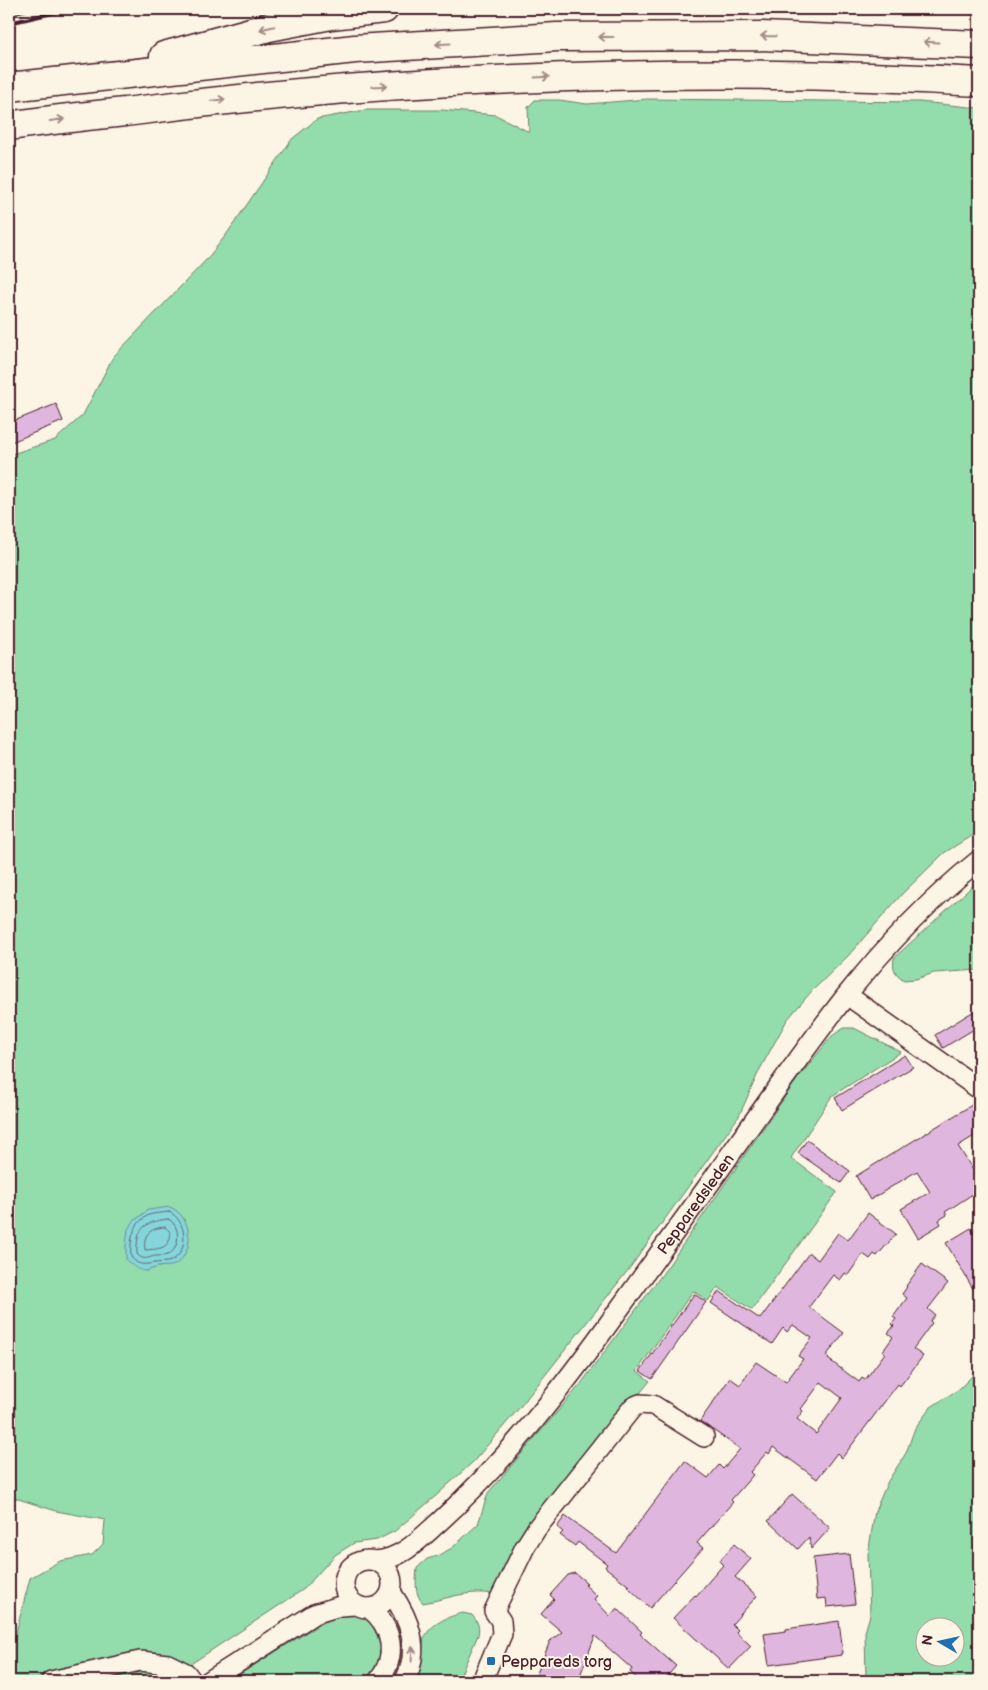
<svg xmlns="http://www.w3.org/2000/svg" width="988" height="1690" font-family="'Balsamiq Sans',sans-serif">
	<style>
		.green { fill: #93dcab; stroke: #6e7e6b; fill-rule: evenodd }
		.water { fill: #85d6db; stroke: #6d8d95 }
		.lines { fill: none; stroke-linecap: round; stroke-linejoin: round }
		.shore { stroke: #626871; stroke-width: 1 }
		.building { fill: #dfb7de; stroke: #4a1f2b; fill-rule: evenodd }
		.minor-casing { stroke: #4a1f2b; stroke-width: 22 }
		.highway-casing { stroke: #4a1f2b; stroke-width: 31 }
		.minor { stroke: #fcf5e5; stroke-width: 19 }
		.highway { stroke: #fcf5e5; stroke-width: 28 }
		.rail { stroke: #4a1f2b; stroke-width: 4 }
		.oneway { stroke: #a38a88 }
		.poi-dot { fill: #1f6fb2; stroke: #fcf5e5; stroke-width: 2 }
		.labels { text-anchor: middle; stroke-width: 4; stroke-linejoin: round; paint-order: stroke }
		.street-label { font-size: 16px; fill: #4a1f2b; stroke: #fcf5e5 }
		.poi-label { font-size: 16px; fill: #4a1f2b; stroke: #fcf5e5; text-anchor: start }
	</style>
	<rect width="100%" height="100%" fill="#fcf5e5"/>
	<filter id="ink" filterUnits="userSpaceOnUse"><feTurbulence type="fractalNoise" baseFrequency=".02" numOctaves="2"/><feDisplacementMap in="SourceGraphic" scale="10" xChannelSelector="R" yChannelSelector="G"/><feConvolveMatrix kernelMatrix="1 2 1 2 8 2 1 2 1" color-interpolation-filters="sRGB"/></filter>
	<g filter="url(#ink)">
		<path class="green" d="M648 99 920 102 979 108V831L944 853 902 894 848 956 811 992 787 1020 759 1071 739 1116 629 1269 520 1407 474 1461 438 1494 395 1531 377 1540 354 1543 335 1555 304 1589 165 1681H9V1646L14 1640 30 1578 60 1561 92 1555 103 1544 105 1520 56 1511 9 1496V455L55 440 83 415 113 357 207 259 226 235 292 139 317 119 365 110H442L496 115 529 132 528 107 535 100H559L587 104ZM148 1210 173 1265 156 1267 146 1271 134 1221Z
			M979 880V970L934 973 916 979 904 980C895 974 892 969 894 958Z
			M844 1028H854L901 1052 832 1096 791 1158 837 1192 752 1310 718 1287 708 1301 693 1291 637 1371 650 1381 640 1393 629 1397 541 1508 495 1594C465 1590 451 1598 423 1603 414 1594 416 1581 417 1568L427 1559 437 1556 452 1548 478 1524 488 1493 580 1385 666 1269 798 1078 832 1036Z
			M979 1369V1681H866L865 1632 870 1615 868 1554 875 1511 888 1481 906 1453 915 1428 931 1407 959 1389ZM926 1628H956V1658H926Z
			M345 1612C351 1613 356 1613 361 1614 385 1621 388 1653 375 1671 373 1675 367 1678 364 1681H229L334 1615Z
			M463 1613 472 1615C478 1622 480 1626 478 1635L458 1681H412C415 1675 418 1669 420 1663 422 1655 422 1647 424 1639 429 1624 449 1616 463 1613Z"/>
		<path class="water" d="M170 1207C193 1217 196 1253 174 1265 169 1267 163 1266 158 1267 154 1268 150 1270 146 1271 138 1271 132 1265 126 1260V1246L128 1229 134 1221 148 1210Z"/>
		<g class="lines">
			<path class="shore" d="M169 1212C187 1219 190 1252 171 1261 166 1263 160 1262 155 1263 144 1265 138 1266 131 1257 130 1241 132 1223 149 1215 154 1213 163 1213 169 1212Z
				M168 1219C181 1224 181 1250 167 1255 164 1256 159 1256 155 1256 147 1258 143 1261 137 1254 136 1229 143 1222 168 1219Z
				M165 1227C169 1230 171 1232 170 1238 167 1250 155 1249 145 1250 143 1234 150 1228 165 1227Z"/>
		</g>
		<path class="building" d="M56 404 63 421 9 443V423Z
			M979 1008V1026L943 1048 935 1035Z
			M905 1055 913 1067 842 1110 835 1098Z
			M975 1103 979 1111V1133L958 1146 973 1170 979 1167V1190L945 1212 947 1215 939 1220 941 1224 918 1238 901 1209 930 1192 917 1171 870 1200 856 1176Z
			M807 1140 850 1171 841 1183 798 1153Z
			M868 1213 896 1234 877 1256 874 1254 870 1259 863 1254 848 1275 845 1273 840 1280 833 1275 809 1307 844 1333 826 1356 829 1358 828 1359 859 1382 862 1378 865 1380 885 1353 883 1351 893 1337 888 1333 894 1326 892 1324 896 1319 893 1317 907 1298 902 1294 907 1287 906 1286 922 1264 948 1283 928 1309 935 1315 930 1321 932 1323 913 1349 923 1356 900 1386 898 1384 842 1458 837 1453 817 1479 773 1447 769 1454 767 1452 750 1472 753 1475 731 1500 733 1502 697 1543 703 1548 650 1608 628 1587 629 1586 605 1567 607 1564 578 1542 575 1546 560 1535 563 1532 557 1527 565 1516 616 1553 685 1461 708 1478 719 1465 723 1469 740 1449 700 1421 730 1378 740 1385 756 1362 786 1382 803 1359 798 1356 812 1338 793 1325 787 1332 783 1328 772 1344 711 1303 719 1291 760 1319 809 1253 818 1260 838 1233 848 1240ZM821 1382 842 1398 816 1434 797 1419 803 1411 801 1409Z
			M971 1228 979 1242V1299L946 1243Z
			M694 1294 706 1302 652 1379 640 1371Z
			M792 1494 830 1528 811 1549 809 1537 798 1549 768 1521Z
			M734 1544 751 1559 735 1577 757 1596 732 1624 738 1630 736 1632 751 1646 729 1669 673 1618 695 1595 696 1596 723 1565 719 1561Z
			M849 1554 855 1604 827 1607 826 1598 817 1599 813 1558Z
			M575 1573 587 1583 585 1585 597 1596 594 1599 610 1616 617 1608 642 1632 640 1634 676 1666 663 1681H640L630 1672 632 1669 595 1636 578 1681H534L550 1641 562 1632 541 1614 554 1599 550 1595 568 1575Z
			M839 1621 843 1653H842V1655L769 1665 764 1634 786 1631V1629Z"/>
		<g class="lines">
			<defs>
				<g id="minor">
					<path d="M847 995 979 1089"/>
					<circle cx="368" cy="1584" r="24"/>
					<path id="s1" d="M376 1561C402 1559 421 1538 439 1522 507 1460 563 1387 617 1312 649 1268 681 1223 713 1179 756 1118 799 1056 845 997 885 947 929 900 979 860"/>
					<path d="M391 1592C410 1620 421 1648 405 1681"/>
					<path d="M369 1608C393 1627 398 1657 378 1681"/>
					<path d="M51 1681 140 1661 168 1664 186 1673 192 1681"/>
					<path d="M209 1681 314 1614 340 1606 355 1605"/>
					<path d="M482 1681 502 1634 501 1621 494 1611 525 1547 537 1528 633 1407 640 1404 653 1405 704 1437"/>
				</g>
				<path id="highway" d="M164 56 269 27 331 15 384 9
					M9 87 355 49 557 37 762 36 979 45
					M9 126C47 120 86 116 125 112 234 98 342 88 451 82 627 73 804 71 979 82"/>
			</defs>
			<use href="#minor" class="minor-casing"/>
			<use href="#highway" class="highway-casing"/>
			<use href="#minor" class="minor"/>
			<use href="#highway" class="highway"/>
			<path class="rail" d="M9 13 28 9
				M9 23 70 9"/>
		</g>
		<defs><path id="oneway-shaft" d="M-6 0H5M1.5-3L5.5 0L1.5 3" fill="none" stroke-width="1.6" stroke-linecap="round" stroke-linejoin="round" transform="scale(1.25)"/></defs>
		<g class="oneway">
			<use href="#oneway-shaft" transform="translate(267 28) rotate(167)"/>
			<use href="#oneway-shaft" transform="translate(768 36) rotate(-179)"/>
			<use href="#oneway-shaft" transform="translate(606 37) rotate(180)"/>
			<use href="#oneway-shaft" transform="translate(931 42) rotate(-177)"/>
			<use href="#oneway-shaft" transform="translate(443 44) rotate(177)"/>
			<use href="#oneway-shaft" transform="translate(542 77) rotate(-3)"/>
			<use href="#oneway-shaft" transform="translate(380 86) rotate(-3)"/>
			<use href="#oneway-shaft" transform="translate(218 100) rotate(-5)"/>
			<use href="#oneway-shaft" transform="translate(57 120) rotate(-7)"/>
			<use href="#oneway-shaft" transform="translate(412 1654) rotate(-87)"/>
		</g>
	</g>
	<rect class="poi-dot" x="486" y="1656" width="10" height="10" rx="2.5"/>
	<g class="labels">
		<g class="street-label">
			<text dy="6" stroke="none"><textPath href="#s1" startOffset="485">Pepparedsleden</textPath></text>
		</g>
		<g class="poi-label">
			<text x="501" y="1667">Peppareds torg</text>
		</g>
	</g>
	<rect width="988" height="1690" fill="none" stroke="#fcf5e5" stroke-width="30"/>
	<rect x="15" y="15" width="958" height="1660" fill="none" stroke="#4a1f2b" stroke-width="2" filter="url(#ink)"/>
	<g transform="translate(940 1642) rotate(279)"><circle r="24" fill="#fcf5e5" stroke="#b59f9b"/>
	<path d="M0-4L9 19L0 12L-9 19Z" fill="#1f6fb2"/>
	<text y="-8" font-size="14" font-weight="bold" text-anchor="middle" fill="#4a1f2b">N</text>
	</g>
</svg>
